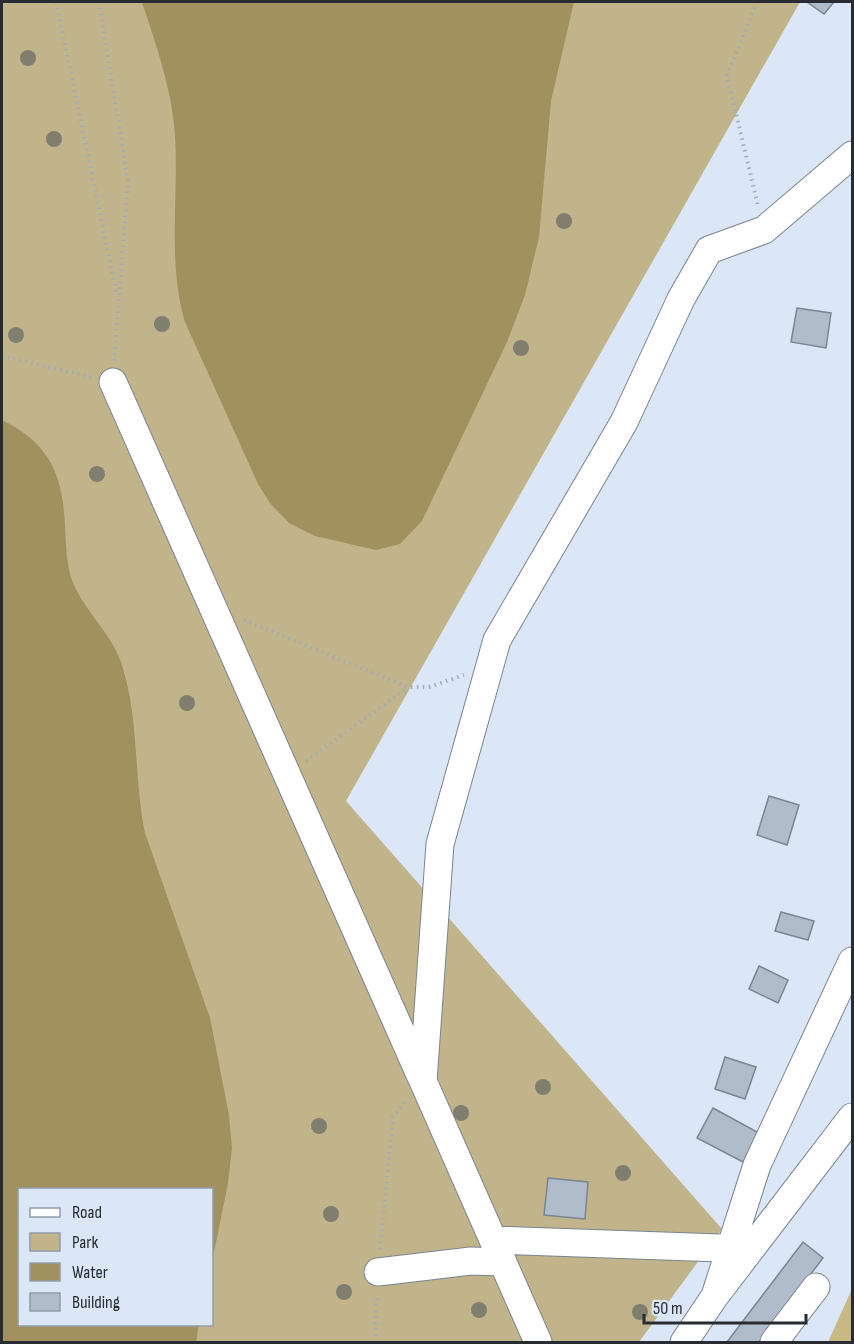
<svg xmlns="http://www.w3.org/2000/svg" width="854" height="1344" font-family="'Sofia Sans Condensed',sans-serif">
	<style>
		.green { fill: #c1b48a; fill-rule: evenodd }
		.forest { fill: #c8b884 }
		.water { fill: #a0915e }
		.building { fill: #b0bcca; stroke: #7a8592; stroke-width: 1.5 }
		.lines { fill: none; stroke-linecap: round; stroke-linejoin: round }
		.minor-casing { stroke: #798491; stroke-width: 29 }
		.path { stroke: #a2acb8; stroke-width: 4; stroke-dasharray: 1.5 4.5; stroke-linecap: butt }
		.minor { stroke: #fff; stroke-width: 27 }
		.tree { fill: #807f6f }
	</style>
	<rect width="100%" height="100%" fill="#dbe7f6"/>
	<path class="green" d="M2 2H800L346 801 722 1229 639 1342H2ZM20 1190H212V1324H20Z"/>
	<path class="forest" d="M852 1289V1342H828Z"/>
	<path class="water" d="M142 2H574L551 101 539 237 525 295 507 342 422 521 400 544 376 550 315 536 289 523 270 503 258 484 185 322C167 262 179 197 175 135 172 89 156 45 142 2Z
		M2 420C49 443 63 474 65 526 66 544 66 562 72 580 83 610 110 631 121 662 140 720 133 774 145 833L210 1018 229 1115 232 1148 228 1183 212 1262V1190H20V1324L199 1325 196 1342H2Z"/>
	<path class="building" d="M807 2H834L824 14Z
		M797 308 831 313 826 348 791 342Z
		M769 796 799 805 787 845 757 835Z
		M781 912 814 921 808 940 775 931Z
		M759 966 788 980 778 1003 749 989Z
		M725 1057 756 1067 745 1099 715 1089Z
		M713 1108 759 1133 743 1162 697 1138Z
		M548 1178 588 1182 585 1219 544 1215Z
		M803 1242 823 1258 759 1342H727Z"/>
	<g class="lines">
		<defs>
			<path id="minor" d="M113 382 421 1077
				M493 1240 748 1249
				M378 1272 471 1261 503 1262
				M715 1296 757 1165 852 961
				M538 1342 423 1081 440 844 497 640 624 422 681 299 709 250 764 230 852 155
				M684 1342 715 1296 852 1117
				M774 1342 816 1287"/>
		</defs>
		<use href="#minor" class="minor-casing"/>
		<path class="path" d="M56 2 117 295
			M99 2 128 181 114 361
			M757 2 727 76 758 206
			M2 356 91 377
			M244 620 408 687H429L464 675
			M306 761 407 688
			M380 1249 393 1117 407 1100
			M375 1342 377 1295"/>
		<use href="#minor" class="minor"/>
	</g>
	<g class="tree">
		<circle cx="28" cy="58" r="8"/>
		<circle cx="54" cy="139" r="8"/>
		<circle cx="564" cy="221" r="8"/>
		<circle cx="162" cy="324" r="8"/>
		<circle cx="16" cy="335" r="8"/>
		<circle cx="521" cy="348" r="8"/>
		<circle cx="97" cy="474" r="8"/>
		<circle cx="187" cy="703" r="8"/>
		<circle cx="543" cy="1087" r="8"/>
		<circle cx="461" cy="1113" r="8"/>
		<circle cx="319" cy="1126" r="8"/>
		<circle cx="623" cy="1173" r="8"/>
		<circle cx="331" cy="1214" r="8"/>
		<circle cx="344" cy="1292" r="8"/>
		<circle cx="479" cy="1310" r="8"/>
		<circle cx="640" cy="1312" r="8"/>
	</g>
	<rect width="854" height="1344" fill="none" stroke="#282c32" stroke-width="6"/>
	<rect x="18" y="1188" width="195" height="138" fill="#dbe7f6" stroke="#939ca8" stroke-width="1.5"/>
	<rect x="30" y="1208" width="30" height="9" fill="#ffffff" stroke="#939ca8" stroke-width="1.5"/>
	<text x="72" y="1218" font-size="18" fill="#282c32">Road</text>
	<rect x="30" y="1233" width="30" height="18" fill="#c1b48a" stroke="#939ca8" stroke-width="1.5"/>
	<text x="72" y="1248" font-size="18" fill="#282c32">Park</text>
	<rect x="30" y="1263" width="30" height="18" fill="#a0915e" stroke="#939ca8" stroke-width="1.5"/>
	<text x="72" y="1278" font-size="18" fill="#282c32">Water</text>
	<rect x="30" y="1293" width="30" height="18" fill="#b0bcca" stroke="#939ca8" stroke-width="1.5"/>
	<text x="72" y="1308" font-size="18" fill="#282c32">Building</text>
	<path d="M644 1314v9h162v-9" fill="none" stroke="#282c32" stroke-width="3"/>
	<text x="653" y="1314" font-size="18" fill="#282c32" stroke="#dbe7f6" stroke-width="4.5" paint-order="stroke">50 m</text>
</svg>
